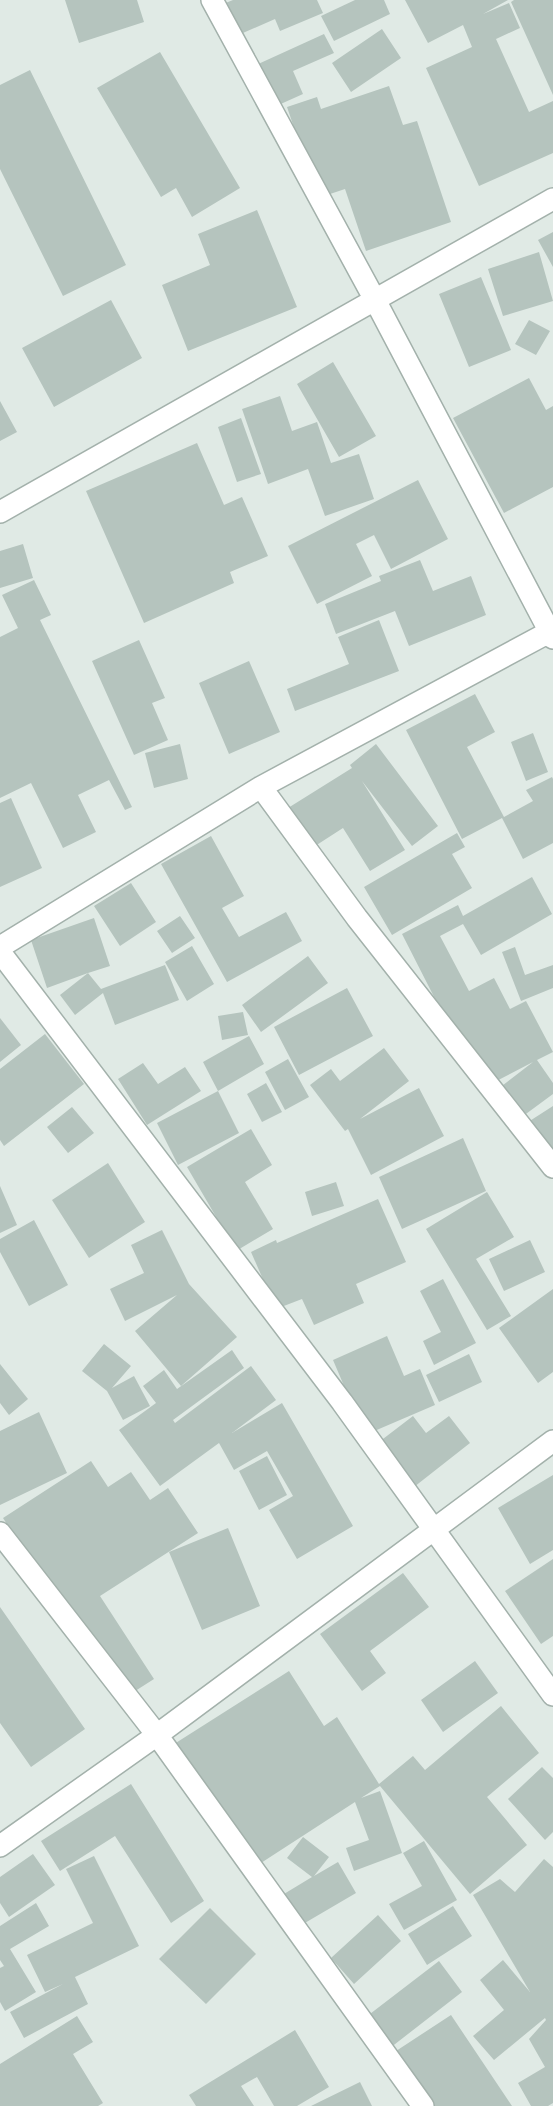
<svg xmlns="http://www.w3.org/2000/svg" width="553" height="2106" font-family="Lato,sans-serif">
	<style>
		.building { fill: #b5c4be }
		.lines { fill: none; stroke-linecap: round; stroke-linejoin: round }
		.minor-casing { stroke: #a3b1ab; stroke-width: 24 }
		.minor { stroke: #fff; stroke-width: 21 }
	</style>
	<rect width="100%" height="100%" fill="#e0eae5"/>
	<path class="building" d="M65 0H137L144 22 79 43Z
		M233 0H317L323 13 280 31 275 19 236 36 223 4Z
		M355 0H384L390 14 334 41 321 16Z
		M405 0H508L483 14 509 3 520 28 496 39 529 112 553 101V153L479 186 426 68 472 47 463 25 428 43Z
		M514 0H553V95L511 2Z
		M382 29 401 58 351 92 332 63Z
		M324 34 334 53 293 71 303 94 274 107 256 65Z
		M160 52 240 188 192 217 176 188 161 197 97 88Z
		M30 70 126 265 63 296 0 169V85Z
		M389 86 403 125 417 121 451 222 366 251 345 189 318 198 287 107 317 97 321 109Z
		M257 210 297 307 188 351 162 285 210 265 198 234Z
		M553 232V267L538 240Z
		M539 252 553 301 503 316 488 269Z
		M481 277 511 350 469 367 439 294Z
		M111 300 142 358 54 407 22 348Z
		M529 320 550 331 536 355 515 344Z
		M333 362 376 436 339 457 297 384Z
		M529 378 546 410 553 406V487L504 513 453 418Z
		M280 396 292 431 317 422 331 463 359 454 374 499 325 516 308 469 268 484 242 409Z
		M0 401 17 432 0 441Z
		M241 418 261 474 237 482 218 427Z
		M197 443 224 505 242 497 268 556 230 572 234 583 144 623 86 491Z
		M418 480 448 539 391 569 374 535 356 544 372 576 317 604 288 546Z
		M23 544 33 578 0 588V551Z
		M420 560 433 591 471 576 486 615 409 646 395 611 336 634 325 604 381 581 379 576Z
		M34 580 51 615 40 620 132 807 125 810 109 780 78 795 96 832 63 848 31 783 0 798V637L18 628 2 595Z
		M379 620 399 671 295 711 287 689 349 664 338 637Z
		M139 640 165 698 152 703 168 740 134 755 92 661Z
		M249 661 280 732 229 754 199 683Z
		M475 694 495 732 467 747 504 817 533 801 526 790 552 777 553 779V843L523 859 502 818 462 839 406 730Z
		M533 733 548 772 526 781 511 742Z
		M180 744 188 779 154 788 145 753Z
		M376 744 438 826 412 846 362 781 405 850 370 871 343 828 312 848 288 808 352 768 350 765Z
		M11 798 42 868 0 887V803Z
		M457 833 465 847 452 854 472 888 392 935 364 887Z
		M211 836 244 896 222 908 239 937 286 912 302 941 227 982 161 864Z
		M532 877 552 914 481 955 463 924 440 936 469 991 494 978 510 1009 526 1001 553 1052 537 1060 553 1083V1094L515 1122 494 1092 533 1062 481 1089 402 934 458 905 463 916Z
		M131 883 156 922 120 946 94 906Z
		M180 916 195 938 172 953 157 931Z
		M94 918 110 966 88 973 101 989 165 965 179 1000 115 1025 103 993 75 1015 60 995 88 973 47 988 31 940Z
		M192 946 214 984 187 1001 165 962Z
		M515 947 525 975 553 965V988L521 1001 502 952Z
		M308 956 328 983 261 1032 242 1005Z
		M347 988 373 1036 299 1075 274 1027Z
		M243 1012 248 1035 222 1040 218 1016Z
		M0 1018 21 1045 0 1062Z
		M45 1034 84 1084 4 1146 0 1140V1069Z
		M249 1036 264 1064 218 1091 203 1062Z
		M384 1048 409 1081 360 1119 419 1088 444 1136 371 1175 348 1129 345 1131 310 1085 331 1069 340 1081Z
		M288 1059 309 1097 285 1110 265 1072Z
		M143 1063 158 1084 185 1067 201 1091 147 1125 118 1079Z
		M266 1083 282 1112 262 1122 247 1094Z
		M218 1091 239 1133 178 1165 157 1123Z
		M553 1106V1157L525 1124Z
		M72 1107 94 1133 68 1153 47 1127Z
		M251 1129 272 1165 245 1182 273 1229 236 1251 187 1167Z
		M463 1138 486 1191 402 1229 379 1177Z
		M108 1163 145 1222 89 1258 52 1200Z
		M336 1182 344 1206 312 1216 305 1192Z
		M0 1186 17 1225 0 1233Z
		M487 1192 514 1237 476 1259 511 1316 487 1330 426 1229Z
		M378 1199 406 1262 356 1284 364 1303 314 1325 302 1299 276 1309 251 1252 276 1240 277 1243Z
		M34 1220 68 1285 29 1306 0 1252V1239Z
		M162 1230 189 1284 237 1337 181 1386 135 1331 177 1295 125 1321 110 1289 144 1273 131 1245Z
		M530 1240 545 1272 504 1291 489 1259Z
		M443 1279 476 1343 434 1365 423 1341 441 1332 420 1291Z
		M553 1289V1372L538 1383 499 1328Z
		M387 1336 404 1376 420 1369 435 1405 365 1435 333 1360Z
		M104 1344 131 1366 112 1388 134 1376 150 1406 123 1420 107 1391 82 1371Z
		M232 1350 244 1368 173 1420 175 1423 251 1366 276 1400 232 1433 282 1403 353 1526 297 1559 269 1510 293 1496 267 1451 234 1470 219 1443 160 1486 119 1430 156 1403 143 1386 164 1370 177 1389Z
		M469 1354 482 1382 439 1402 426 1375Z
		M0 1364 28 1399 9 1415 0 1403Z
		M39 1412 67 1473 0 1505V1431Z
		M413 1416 426 1433 449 1416 470 1443 414 1487 379 1442Z
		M267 1456 287 1495 259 1510 239 1471Z
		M91 1461 108 1487 131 1472 150 1500 168 1488 198 1533 100 1596 154 1679 121 1700 3 1518Z
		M553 1475V1550L530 1564 498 1508Z
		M228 1528 260 1606 202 1630 169 1552Z
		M553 1559V1636L541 1644 505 1591Z
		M403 1573 429 1607 370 1651 386 1673 362 1691 320 1634Z
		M0 1607 85 1729 31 1767 0 1723Z
		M475 1661 498 1693 443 1732 421 1700Z
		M289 1671 324 1726 337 1717 379 1784 413 1756 425 1770 501 1706 539 1753 487 1797 527 1845 470 1894 380 1786 361 1798 380 1791 402 1853 354 1871 346 1848 369 1840 355 1802 250 1870 171 1746Z
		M542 1767 553 1778V1832L545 1840 508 1799Z
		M131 1784 204 1901 171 1923 115 1836 60 1871 41 1841Z
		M303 1837 329 1857 314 1876 338 1862 356 1893 298 1927 279 1897 312 1877 287 1858Z
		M424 1841 457 1900 404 1930 389 1904 422 1886 403 1853Z
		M33 1854 55 1885 9 1917 0 1903V1877Z
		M94 1856 139 1946 75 1977 88 2004 24 2038 10 2012 63 1984 45 1992 27 1955 93 1923 66 1869Z
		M544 1859 553 1867V2103L548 2106H531L518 2083 545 2067 529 2039 546 2020 545 2018 494 2060 473 2036 504 2010 480 1980 503 1960 530 1992 473 1895 500 1879 515 1892Z
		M36 1903 49 1926 10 1949 36 1992 5 2011 0 2002V1968L4 1966 0 1960V1926Z
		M453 1906 472 1936 427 1965 408 1934Z
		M210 1908 256 1954 206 2004 159 1959Z
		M378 1915 401 1941 354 1984 331 1958Z
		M439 1961 462 1992 390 2048 366 2017Z
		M451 2015 512 2106H428L393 2053Z
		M77 2016 93 2042 73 2054 103 2103 98 2106H0V2064Z
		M295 2030 329 2087 297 2106H274L257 2077 241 2086 254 2106H196L189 2095Z
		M360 2082 372 2106H311Z"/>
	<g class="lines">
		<defs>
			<path id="minor" d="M212 0 375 300 553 638
				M0 512 553 199
				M261 787 357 918 553 1167
				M0 947 261 787 553 630
				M0 952 342 1402 553 1695
				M0 1533 157 1735 423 2106
				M0 1846 157 1735 553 1441"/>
		</defs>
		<use href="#minor" class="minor-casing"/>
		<use href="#minor" class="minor"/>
	</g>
</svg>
